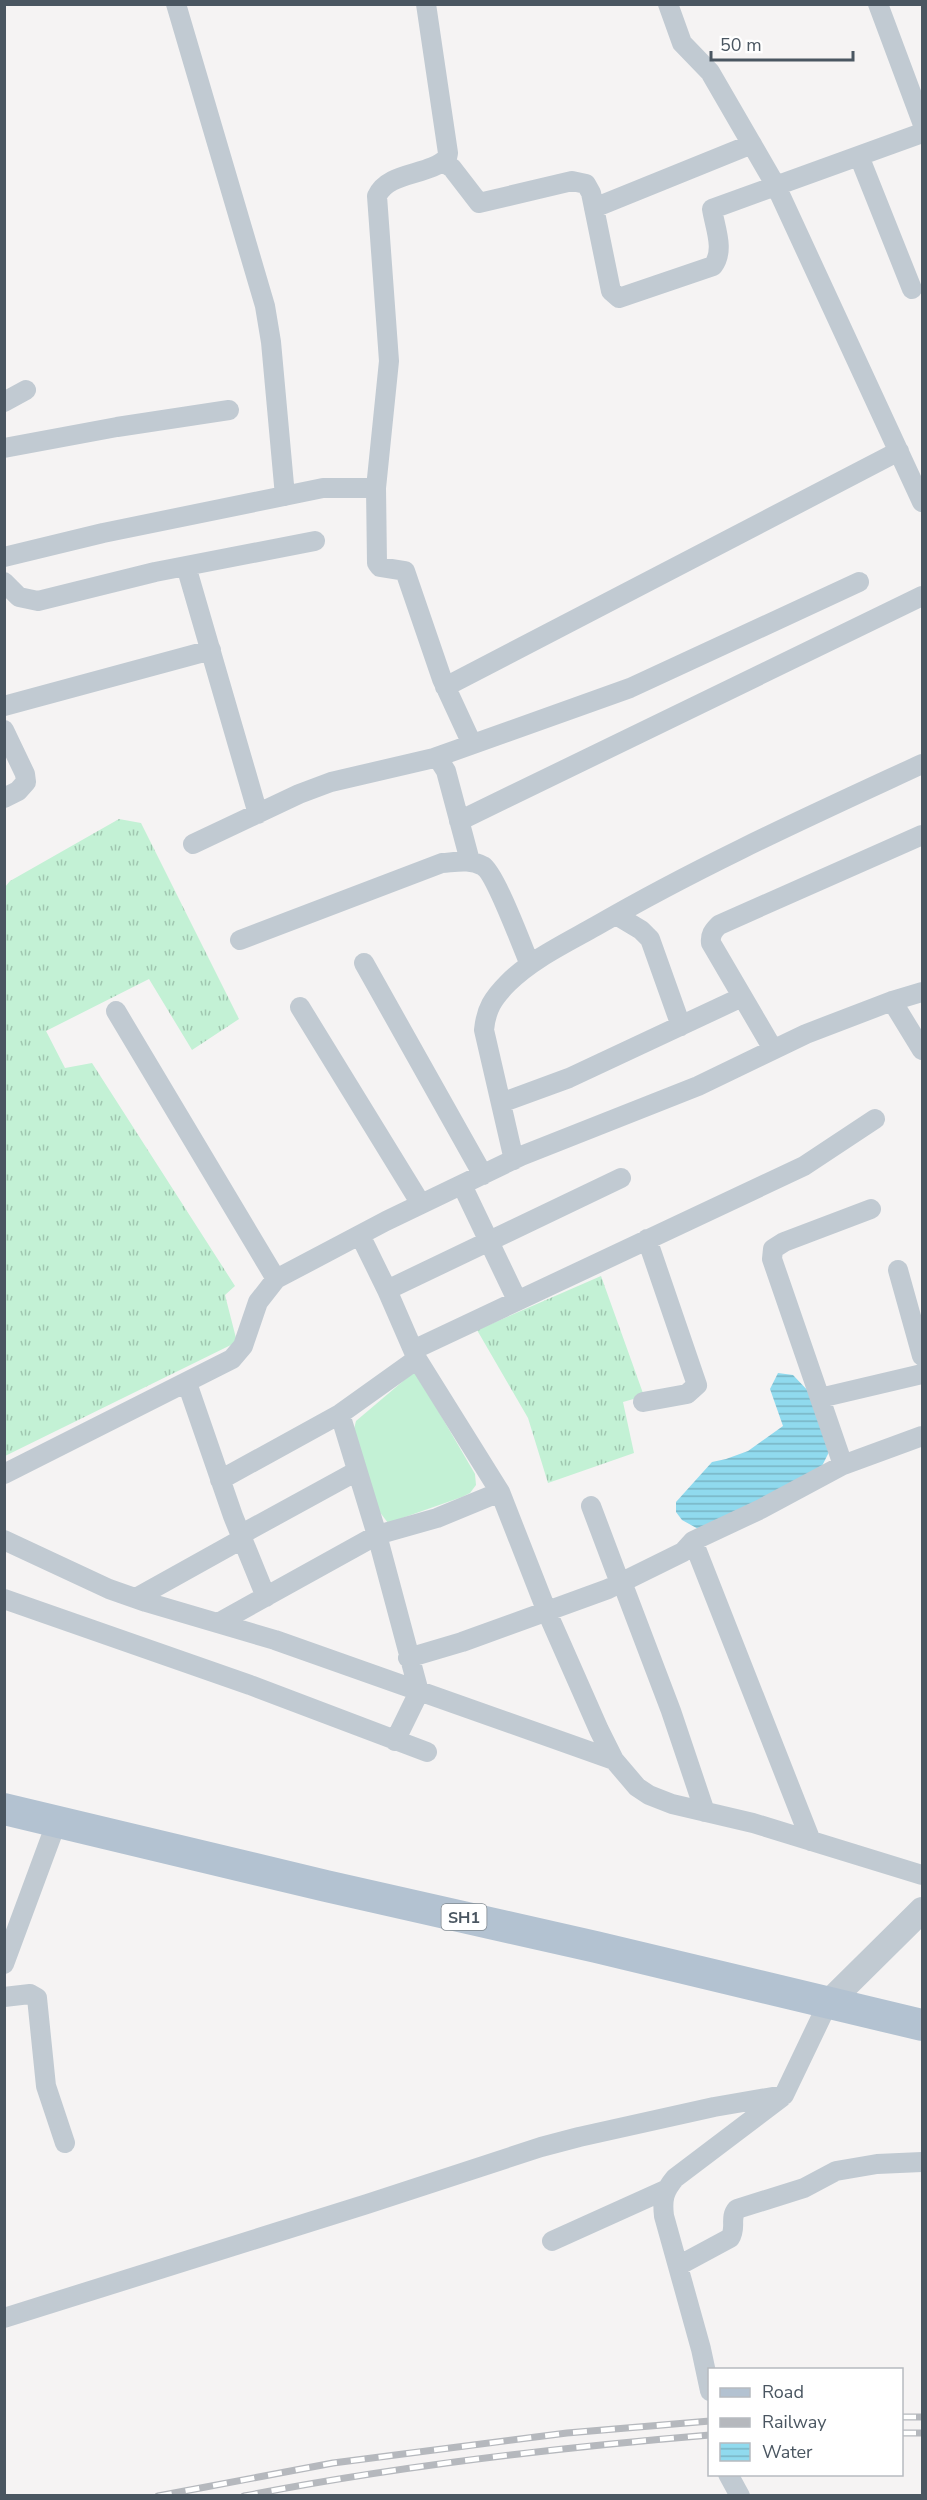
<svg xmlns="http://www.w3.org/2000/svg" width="927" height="2500" font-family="'Nunito Sans',sans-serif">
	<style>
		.grass { fill: url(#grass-tufts) }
		.garden { fill: #c3f1d5 }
		.water { fill: url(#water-rules) }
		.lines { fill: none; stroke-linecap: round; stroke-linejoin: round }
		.minor { stroke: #c1cad2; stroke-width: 20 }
		.tertiary { stroke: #c1cad2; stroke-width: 26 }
		.primary { stroke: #b3c2d1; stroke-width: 32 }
		.rail-casing { stroke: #b5b8bd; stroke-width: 7 }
		.rail { stroke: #fff; stroke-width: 4.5; stroke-dasharray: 14; stroke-linecap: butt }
		.labels { text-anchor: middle; stroke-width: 5; stroke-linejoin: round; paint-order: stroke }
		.shield { fill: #fff; stroke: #808990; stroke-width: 1.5 }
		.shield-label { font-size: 16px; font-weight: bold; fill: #4a5661 }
	</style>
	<defs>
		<pattern id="grass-tufts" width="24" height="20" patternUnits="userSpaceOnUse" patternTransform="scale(1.5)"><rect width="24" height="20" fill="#c3f1d5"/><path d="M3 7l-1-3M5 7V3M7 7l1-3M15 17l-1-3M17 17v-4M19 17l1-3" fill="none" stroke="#a0c6b0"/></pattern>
		<pattern id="water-rules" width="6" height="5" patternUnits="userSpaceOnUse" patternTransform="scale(1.5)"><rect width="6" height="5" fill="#90daee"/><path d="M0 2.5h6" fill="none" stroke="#78b4c4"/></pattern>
	</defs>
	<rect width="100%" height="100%" fill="#f5f3f3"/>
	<path class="grass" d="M119 819 141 823 239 1019 192 1050 149 979 46 1031 65 1068 92 1063 235 1286 225 1295 237 1342 5 1456V887L10 881Z
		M601 1276 644 1396 623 1402 634 1453 548 1483 528 1418 477 1330Z"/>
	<path class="garden" d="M415 1371 475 1474 476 1485 470 1493 462 1497 388 1523 376 1507 352 1437 356 1421Z"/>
	<path class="water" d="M778 1373 793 1375 811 1394 830 1450 820 1470 700 1530 682 1520 676 1512V1502L712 1462 726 1459 748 1451 783 1426 770 1389Z"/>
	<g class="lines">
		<path class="minor" d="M176 4 265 306 271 342 285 496
			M426 4 448 153 447 158C429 176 388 171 377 196L389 361 376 488 377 563 380 567 405 571 442 679 472 744
			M668 4 682 43 710 72 776 186 922 502
			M878 4 922 122
			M859 156 912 289
			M443 162 452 168 479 203 572 181 586 184 591 193 611 291 619 298 713 266C725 250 715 228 712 209L922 133
			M594 208 752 144
			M4 402 26 390
			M4 448 117 427 229 410
			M4 557 103 533 323 488H376
			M186 566 258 814
			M4 582 19 597 38 601 155 572 315 541
			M445 687 899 451
			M4 706 211 650
			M4 730 25 774 26 782 18 791 4 798
			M434 758 630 688 859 582
			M459 821 922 596
			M193 844 299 794 331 782 434 758 439 760 446 771 470 861
			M616 915 641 930 650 939 681 1026
			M240 940 442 863C457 862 470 859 483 866 495 873 523 948 530 965
			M364 963 483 1175
			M892 1001 922 1050
			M300 1007 421 1204
			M116 1011 276 1279
			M773 1049 711 943C710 935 713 931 719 925L922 835
			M501 1103 569 1078 742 997
			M514 1160 484 1030C486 1009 493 998 508 983 532 959 566 943 596 926 701 865 812 815 922 764
			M462 1185 517 1300
			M360 1235 387 1290 417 1359 500 1492 547 1612 599 1730 614 1760 637 1787 649 1795 672 1804 753 1823 922 1875
			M898 1270 922 1356
			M387 1290 621 1178
			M413 1350 804 1166 875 1119
			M187 1383 233 1516 266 1597
			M820 1398 922 1374
			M643 1402 687 1394 697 1385 647 1239
			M340 1414 377 1535 419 1692 395 1741
			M843 1465 772 1259 773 1249 784 1242 871 1209
			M4 1474 232 1359 243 1346 258 1302 276 1279 386 1221 521 1156 698 1086 806 1034 892 1001 922 992
			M220 1480 340 1414 417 1359
			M591 1506 620 1583
			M240 1535 357 1471
			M4 1540 109 1589 146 1602 275 1640 614 1760
			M693 1541 811 1841
			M622 1582 671 1711 705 1812
			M136 1598 242 1539
			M4 1599 250 1685 427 1752
			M220 1622 377 1535 437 1518 500 1492
			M408 1658 462 1642 608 1589 683 1552 693 1541 761 1509 843 1465 922 1436
			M4 1964 57 1821
			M4 1997 30 1994 37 1998 46 2086 65 2143
			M552 2241 665 2190
			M678 2266 730 2238C737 2228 729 2218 737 2209L804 2188 836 2171 877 2164 922 2162
			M4 2318 367 2204 541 2147 579 2137 714 2107 784 2095 828 2003
			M710 2391 701 2349 664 2216C662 2199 664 2191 675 2178L782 2097
			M728 2474 740 2496"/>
		<path class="tertiary" d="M828 2003 922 1910"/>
		<path class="primary" d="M4 1809 326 1886 596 1947 922 2025"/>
		<defs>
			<path id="rail" d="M902 2417H922
				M902 2433H922
				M158 2496 333 2463 567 2433 710 2421
				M244 2496C398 2466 553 2448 710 2435"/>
		</defs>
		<use href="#rail" class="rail-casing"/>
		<use href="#rail" class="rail"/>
	</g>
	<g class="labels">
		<rect class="shield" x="441.5" y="1904" width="45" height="26" rx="4.5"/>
		<g class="shield-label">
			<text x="464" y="1923">SH1</text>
		</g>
	</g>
	<rect width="927" height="2500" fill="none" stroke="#4a5661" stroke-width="12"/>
	<rect x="708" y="2368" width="195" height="108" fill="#ffffff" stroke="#b7bbc0" stroke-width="1.5"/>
	<rect x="720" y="2388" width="30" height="9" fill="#b3c2d1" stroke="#b7bbc0" stroke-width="1.5"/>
	<text x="762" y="2398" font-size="18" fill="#4a5661">Road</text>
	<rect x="720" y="2418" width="30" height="9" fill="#b5b8bd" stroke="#b7bbc0" stroke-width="1.5"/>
	<text x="762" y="2428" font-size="18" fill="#4a5661">Railway</text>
	<rect x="720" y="2443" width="30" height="18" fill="url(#water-rules)" stroke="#b7bbc0" stroke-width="1.5"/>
	<text x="762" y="2458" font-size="18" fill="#4a5661">Water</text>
	<path d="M711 51v9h142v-9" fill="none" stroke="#4a5661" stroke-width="3"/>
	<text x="720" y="51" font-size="18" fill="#4a5661" stroke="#ffffff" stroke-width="4.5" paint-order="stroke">50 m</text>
</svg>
